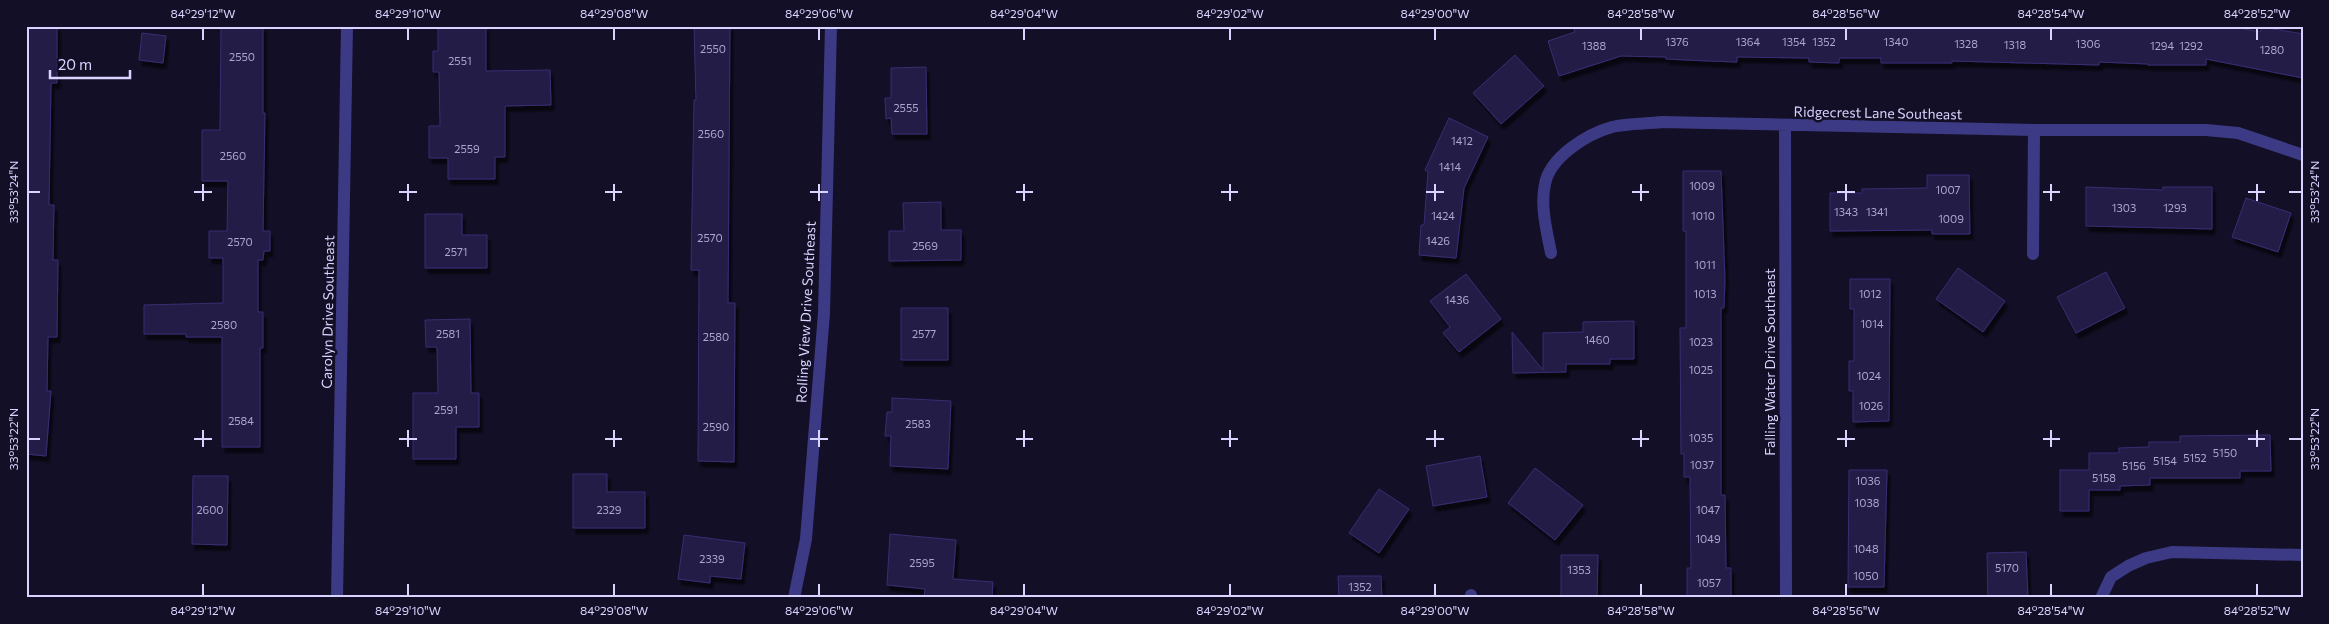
<svg xmlns="http://www.w3.org/2000/svg" width="2329" height="624" font-family="Commissioner,sans-serif">
	<style>
		.building { fill: #241b47; stroke: #3b2d73; filter: url(#shadow) }
		.lines { fill: none; stroke-linecap: round; stroke-linejoin: round }
		.minor { stroke: #3d3a85; stroke-width: 12 }
		.ticks { fill: none; stroke: #d9d4ff; stroke-width: 2 }
		.labels { text-anchor: middle; stroke-width: 5; stroke-linejoin: round; paint-order: stroke }
		.number-label { font-size: 11px; fill: #aca6d1 }
		.street-label { font-size: 14px; fill: #d9d4ff; stroke: #130f26 }
		.neatline { fill: none; stroke: #d9d4ff; stroke-width: 2 }
		.ticks-label { font-size: 12px; text-anchor: middle; fill: #d9d4ff }
	</style>
	<defs>
		<filter id="shadow"><feDropShadow dx="3" dy="5.5" stdDeviation="1" flood-color="#0009"/></filter>
	</defs>
	<rect width="100%" height="100%" fill="#130f26"/>
	<path class="building" d="M26 26H57V83H51L49 205H54L53 260H58L57 337H48L47 391H51L46 456 26 454Z
		M221 26H263V113H265L263 231H270V251H264L263 260H258V312H263V348H260V447H222V337H186V334H144V305L223 303V258H209V231H227L228 181H202V130H220Z
		M486 26V71L550 70 551 105 505 106V157H495V179H448V158H429V126H440L439 72H433V51H438V27Z
		M694 26H730L728 303H735L734 462 698 461 699 270H691L694 100H696Z
		M1573 26H2230L2260 32 2262 27 2303 34V78L2206 59V65H2148V64L2099 62V65L1952 61V63H1881V58H1839V63L1809 62V58L1737 57V62L1708 61 1666 59V57L1621 56 1559 76 1548 41 1575 32Z
		M142 33 166 36 163 63 139 60Z
		M1515 55 1544 86 1501 124 1473 93Z
		M926 67 927 134H892L891 118 886 119 885 98H891V68Z
		M1449 118 1488 137 1464 188 1456 258 1419 255 1421 225H1424L1428 172 1425 170Z
		M1683 171H1721L1725 280 1724 308H1721V495H1725L1726 568H1731V598H1687V568H1691L1690 477H1684V454H1681L1680 328H1686V231H1683Z
		M1927 175H1969L1970 234H1932V230L1830 231V193H1862V189L1927 188Z
		M2086 187 2163 190V187H2212V229L2086 226Z
		M2246 198 2291 213 2278 252 2232 237Z
		M941 202V230H961V260L889 261V231H904L903 203Z
		M425 214H462V235H487V268H425Z
		M1958 268 2005 301 1983 332 1936 299Z
		M2106 272 2125 308 2076 333 2057 297Z
		M1466 274 1501 319 1459 352 1443 333 1450 327 1430 301Z
		M1850 279H1890L1889 421 1853 422V391H1849V361H1854V309H1850Z
		M901 308H948V360H901Z
		M470 319 471 393H479V427H456V459H413V393H438L437 347H426L425 320Z
		M1634 321V359H1610V364H1566V372L1513 373 1512 332 1543 370V333L1583 332V322Z
		M892 398 951 401 948 469 890 466 891 436H885L887 412H892Z
		M2270 435 2271 471H2240V478H2150V485L2120 486V490H2089V511H2060V470H2089V453H2119V448L2149 447V442H2180V436Z
		M1480 456 1487 497 1433 506 1426 466Z
		M1535 468 1583 505 1555 540 1508 503Z
		M1849 470H1887L1884 587H1848Z
		M573 474H607V492H645V528H573Z
		M193 476H228L227 545 192 544Z
		M1379 489 1409 509 1379 553 1349 533Z
		M890 534 956 540 953 579 993 582 992 598H924L925 589 887 585Z
		M684 535 745 543 741 579 710 576V583L678 579Z
		M2026 552 2028 598H1988L1987 553Z
		M1561 555H1598L1597 598H1561Z
		M1338 576H1381L1382 598H1339Z"/>
	<g class="lines">
		<path class="minor" d="M1785 126 1786 598
			M1551 253C1547 232 1540 206 1545 184 1550 157 1587 134 1612 127 1628 123 1646 124 1662 122L2034 130H2206L2238 133 2303 155
			M2033 254 2034 130
			M337 598 347 26
			M794 598 806 539 824 313 831 26
			M1471 598V595
			M2101 598 2111 577 2128 566 2146 558 2172 552 2303 555"/>
	</g>
	<path class="ticks" d="M203 28V40M408 28V40M614 28V40M819 28V40M1024 28V40M1230 28V40M1435 28V40M1641 28V40M1846 28V40M2051 28V40M2257 28V40M203 184V201M408 184V201M614 184V201M819 184V201M1024 184V201M1230 184V201M1435 184V201M1641 184V201M1846 184V201M2051 184V201M2257 184V201M28 192H40M194 192H212M399 192H417M605 192H622M810 192H828M1016 192H1033M1221 192H1238M1426 192H1444M1632 192H1649M1837 192H1855M2043 192H2060M2248 192H2265M2289 192H2302M203 430V447M408 430V447M614 430V447M819 430V447M1024 430V447M1230 430V447M1435 430V447M1641 430V447M1846 430V447M2051 430V447M2257 430V447M28 439H40M194 439H212M399 439H417M605 439H622M810 439H828M1016 439H1033M1221 439H1238M1426 439H1444M1632 439H1649M1837 439H1855M2043 439H2060M2248 439H2265M2289 439H2302M203 584V596M408 584V596M614 584V596M819 584V596M1024 584V596M1230 584V596M1435 584V596M1641 584V596M1846 584V596M2051 584V596M2257 584V596"/>
	<g class="labels">
		<g class="number-label">
			<text x="1677" y="46">1376</text>
			<text x="1748" y="46">1364</text>
			<text x="1794" y="46">1354</text>
			<text x="1824" y="46">1352</text>
			<text x="1896" y="46">1340</text>
			<text x="1966" y="48">1328</text>
			<text x="2088" y="48">1306</text>
			<text x="2015" y="49">1318</text>
			<text x="1594" y="50">1388</text>
			<text x="2162" y="50">1294</text>
			<text x="2191" y="50">1292</text>
			<text x="713" y="53">2550</text>
			<text x="2272" y="54">1280</text>
			<text x="242" y="61">2550</text>
			<text x="460" y="65">2551</text>
			<text x="906" y="112">2555</text>
			<text x="711" y="138">2560</text>
			<text x="1462" y="145">1412</text>
			<text x="467" y="153">2559</text>
			<text x="233" y="160">2560</text>
			<text x="1450" y="171">1414</text>
			<text x="1702" y="190">1009</text>
			<text x="1948" y="194">1007</text>
			<text x="2124" y="212">1303</text>
			<text x="2175" y="212">1293</text>
			<text x="1846" y="216">1343</text>
			<text x="1877" y="216">1341</text>
			<text x="1443" y="220">1424</text>
			<text x="1703" y="220">1010</text>
			<text x="1951" y="223">1009</text>
			<text x="710" y="242">2570</text>
			<text x="1438" y="245">1426</text>
			<text x="240" y="246">2570</text>
			<text x="925" y="250">2569</text>
			<text x="456" y="256">2571</text>
			<text x="1705" y="269">1011</text>
			<text x="1705" y="298">1013</text>
			<text x="1870" y="298">1012</text>
			<text x="1457" y="304">1436</text>
			<text x="1872" y="328">1014</text>
			<text x="224" y="329">2580</text>
			<text x="448" y="338">2581</text>
			<text x="924" y="338">2577</text>
			<text x="716" y="341">2580</text>
			<text x="1597" y="344">1460</text>
			<text x="1701" y="346">1023</text>
			<text x="1701" y="374">1025</text>
			<text x="1869" y="380">1024</text>
			<text x="1871" y="410">1026</text>
			<text x="446" y="414">2591</text>
			<text x="241" y="425">2584</text>
			<text x="918" y="428">2583</text>
			<text x="716" y="431">2590</text>
			<text x="1701" y="442">1035</text>
			<text x="2225" y="457">5150</text>
			<text x="2195" y="462">5152</text>
			<text x="2165" y="465">5154</text>
			<text x="1702" y="469">1037</text>
			<text x="2134" y="470">5156</text>
			<text x="2104" y="482">5158</text>
			<text x="1868" y="485">1036</text>
			<text x="1867" y="507">1038</text>
			<text x="210" y="514">2600</text>
			<text x="609" y="514">2329</text>
			<text x="1708" y="514">1047</text>
			<text x="1708" y="543">1049</text>
			<text x="1866" y="553">1048</text>
			<text x="712" y="563">2339</text>
			<text x="922" y="567">2595</text>
			<text x="2007" y="572">5170</text>
			<text x="1579" y="574">1353</text>
			<text x="1866" y="580">1050</text>
			<text x="1709" y="587">1057</text>
			<text x="1360" y="591">1352</text>
		</g>
		<g class="street-label">
			<text transform="translate(1878 113) rotate(1)" y="5">Ridgecrest Lane Southeast</text>
			<text transform="translate(328 312) rotate(-89)" y="5">Carolyn Drive Southeast</text>
			<text transform="translate(806 312) rotate(-87)" y="5">Rolling View Drive Southeast</text>
			<text transform="translate(1770 362) rotate(-90)" y="5">Falling Water Drive Southeast</text>
		</g>
	</g>
	<rect width="2329" height="624" fill="none" stroke="#130f26" stroke-width="55"/>
	<path d="M50 70v8h80v-8" fill="none" stroke="#d9d4ff" stroke-width="2.5"/>
	<text x="58" y="70" font-size="15" fill="#d9d4ff" stroke="#130f26" stroke-width="4" paint-order="stroke">20 m</text>
	<rect x="28" y="28" width="2274" height="568" class="neatline"/>
	<g class="ticks-label">
		<text x="203" y="18">84°29'12"W</text>
		<text x="408" y="18">84°29'10"W</text>
		<text x="614" y="18">84°29'08"W</text>
		<text x="819" y="18">84°29'06"W</text>
		<text x="1024" y="18">84°29'04"W</text>
		<text x="1230" y="18">84°29'02"W</text>
		<text x="1435" y="18">84°29'00"W</text>
		<text x="1641" y="18">84°28'58"W</text>
		<text x="1846" y="18">84°28'56"W</text>
		<text x="2051" y="18">84°28'54"W</text>
		<text x="2257" y="18">84°28'52"W</text>
		<text transform="translate(14 192) rotate(-90)" y="4">33°53'24"N</text>
		<text transform="translate(2315 192) rotate(-90)" y="4">33°53'24"N</text>
		<text transform="translate(14 439) rotate(-90)" y="4">33°53'22"N</text>
		<text transform="translate(2315 439) rotate(-90)" y="4">33°53'22"N</text>
		<text x="203" y="615">84°29'12"W</text>
		<text x="408" y="615">84°29'10"W</text>
		<text x="614" y="615">84°29'08"W</text>
		<text x="819" y="615">84°29'06"W</text>
		<text x="1024" y="615">84°29'04"W</text>
		<text x="1230" y="615">84°29'02"W</text>
		<text x="1435" y="615">84°29'00"W</text>
		<text x="1641" y="615">84°28'58"W</text>
		<text x="1846" y="615">84°28'56"W</text>
		<text x="2051" y="615">84°28'54"W</text>
		<text x="2257" y="615">84°28'52"W</text>
	</g>
</svg>
